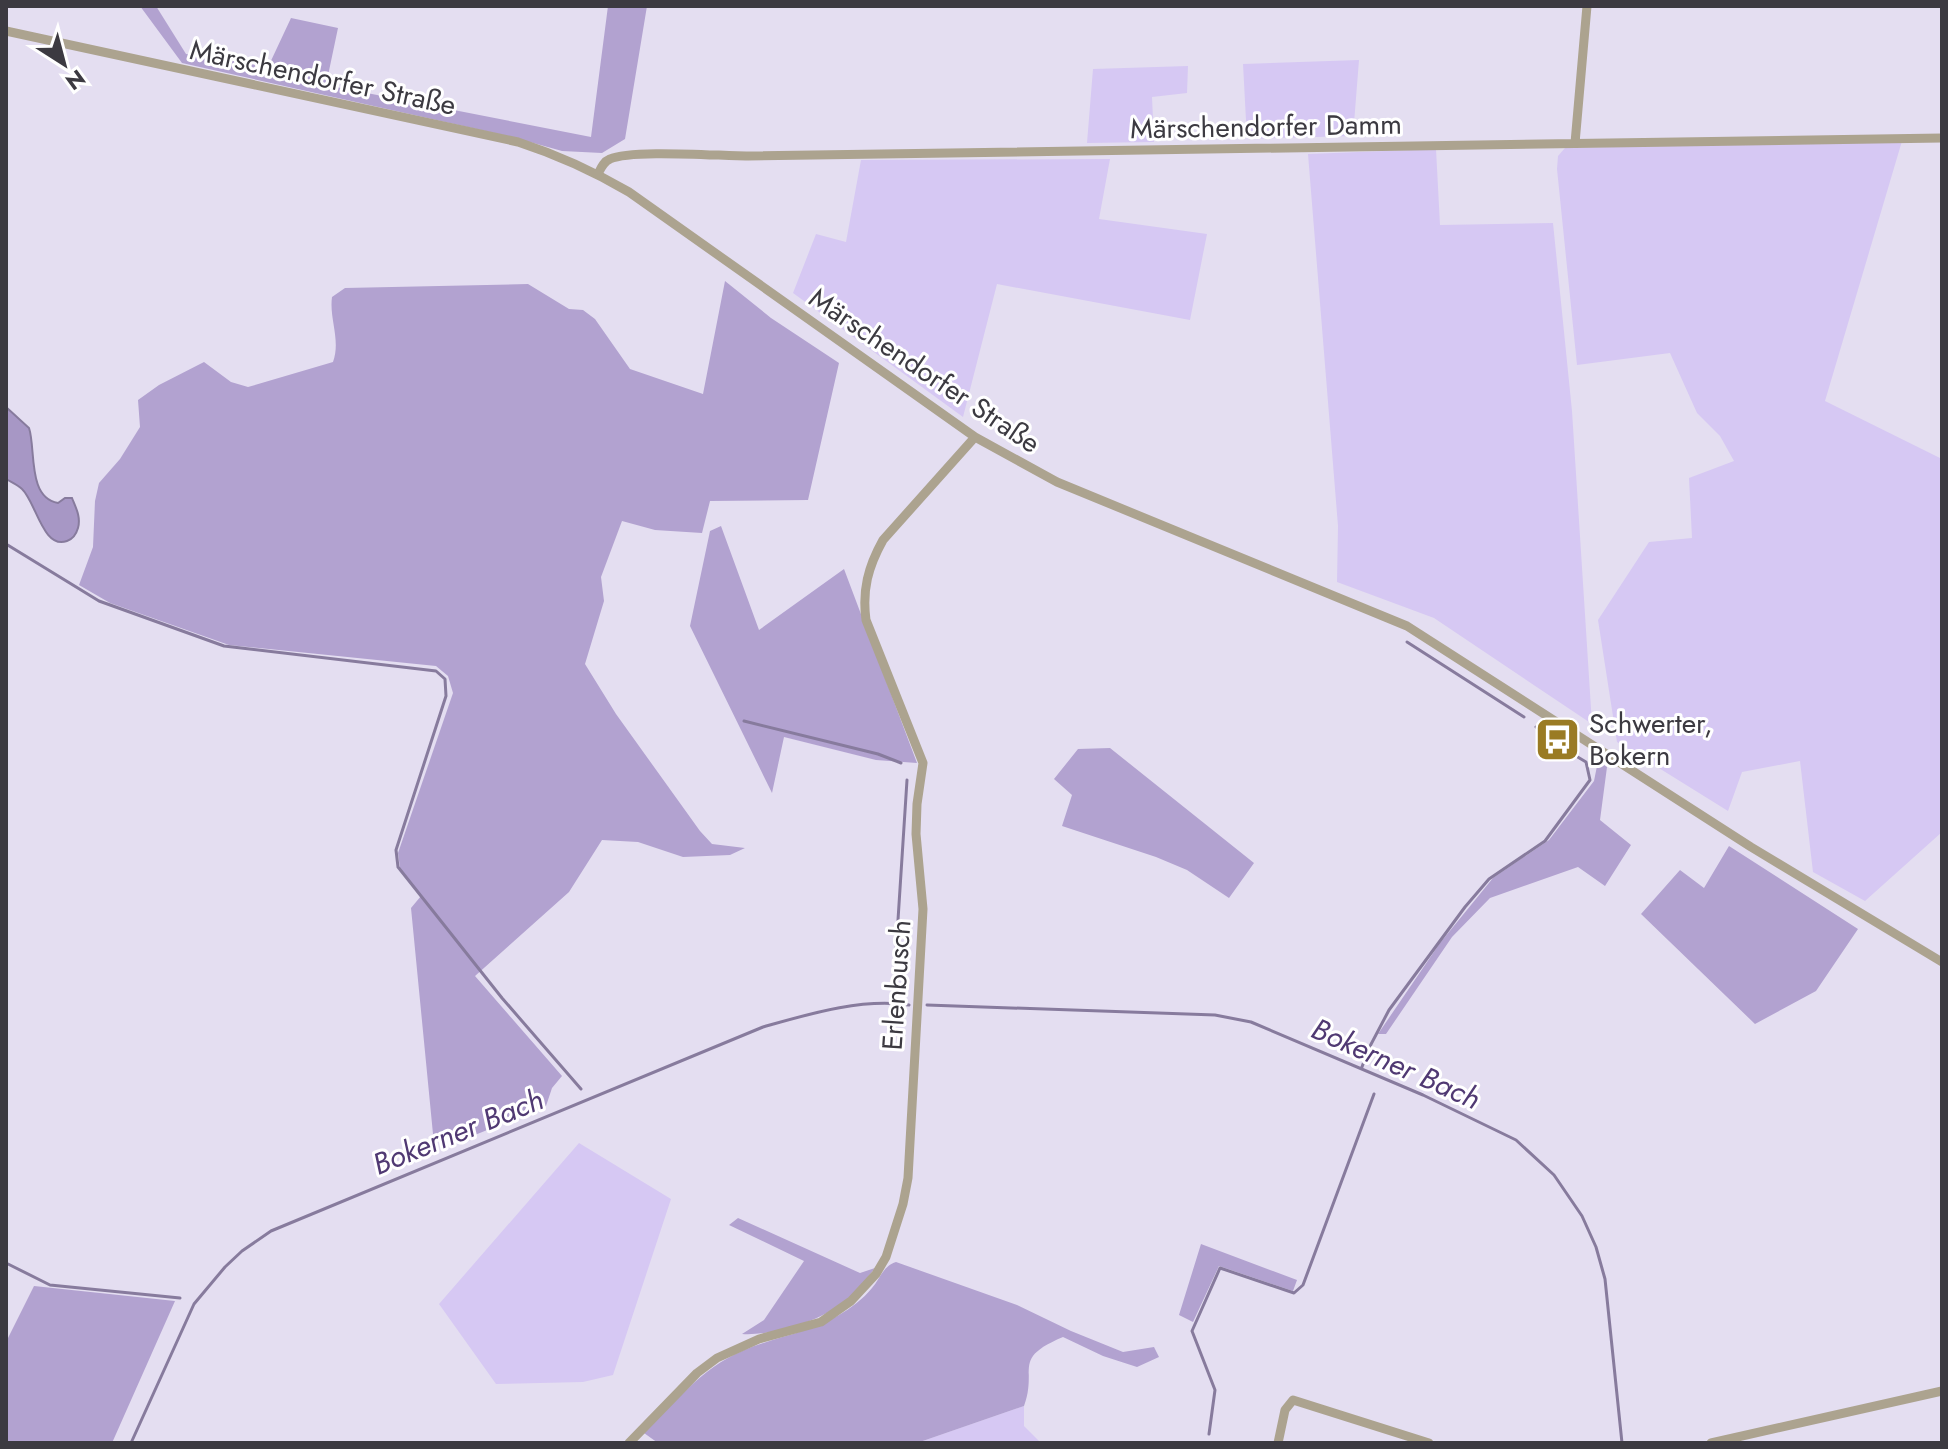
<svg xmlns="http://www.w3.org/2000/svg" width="1948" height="1449" font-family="Jost,sans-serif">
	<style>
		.green { fill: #d6c8f3 }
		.forest { fill: #b2a2d0 }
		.water { fill: #a797c5; stroke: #877b9d; stroke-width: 2 }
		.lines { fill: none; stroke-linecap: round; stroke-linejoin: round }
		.stream { stroke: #877b9d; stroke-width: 3 }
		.minor { stroke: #aca38f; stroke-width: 9 }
		.labels { text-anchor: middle; stroke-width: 6; stroke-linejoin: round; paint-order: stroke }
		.street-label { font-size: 28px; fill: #3c3a41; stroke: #fff }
		.poi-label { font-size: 28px; fill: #3c3a41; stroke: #fff; text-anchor: start }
		.water-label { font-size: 30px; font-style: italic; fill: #503973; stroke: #fff }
	</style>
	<rect width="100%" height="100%" fill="#e4def1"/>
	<path class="green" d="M1359 60 1353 136 1247 139 1243 64Z
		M1188 66 1187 93 1152 97 1154 142 1087 143 1093 69Z
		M1902 141 1825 401 1942 459V832L1865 901 1813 872 1800 761 1742 772 1728 811 1617 742 1598 620 1649 542 1692 538 1689 478 1734 461 1720 436 1697 413 1670 353 1577 365 1557 169 1558 156 1565 148Z
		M1436 149 1440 225 1553 223 1572 411 1592 724 1434 618 1337 582 1338 526 1308 154Z
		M1110 159 1099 219 1207 234 1190 320 997 284 963 417 793 293 816 234 846 242 861 160Z
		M579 1143 671 1199 613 1375 583 1382 496 1384 439 1304Z
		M1024 1406V1426L1041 1443H917Z"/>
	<path class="forest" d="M140 6H156L186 54 269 65 291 18 338 28 326 85 591 137 608 6H647L625 139 602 153 562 151 512 137 182 63Z
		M725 281 771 318 839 363 808 500 710 501 702 533 655 530 622 521 601 577 604 601 585 664 616 714 700 831 712 844 745 848 730 855 683 857 638 842 602 840 569 892 475 976 562 1076 552 1088 546 1106 465 1139 433 1134 411 908 421 896 400 868 398 853 453 693 448 676 436 666 229 645 110 603 79 585 93 547 95 501 99 483 120 459 140 427 138 400 159 385 204 362 231 382 248 387 333 362C341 340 329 319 332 297L345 288 528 284 569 309 583 310 595 319 630 369 703 394Z
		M721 526 759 630 844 569 917 763 876 760 784 737 772 793 690 626 710 531Z
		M1110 748 1254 863 1229 898 1187 870 1156 857 1062 826 1072 795 1054 779 1078 749Z
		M1598 761 1607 767 1600 820 1631 845 1605 886 1578 867 1490 898 1452 937 1386 1034H1378L1440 943 1493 878 1549 840 1594 781Z
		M1729 846 1858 929 1816 991 1755 1024 1641 914 1680 870 1704 888Z
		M738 1218 860 1273 875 1268C867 1278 859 1289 850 1297 825 1320 775 1336 742 1334L764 1320 804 1261 729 1225Z
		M1201 1244 1297 1280 1293 1291 1219 1266 1193 1322 1179 1315Z
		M896 1262 1017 1305 1071 1331 1123 1352 1154 1347 1159 1357 1137 1367 1103 1356 1063 1337C1011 1359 1038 1368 1024 1406L917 1443H658L644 1433C674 1403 702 1368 742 1351 774 1337 809 1333 839 1315 851 1308 863 1299 872 1288 880 1279 883 1266 896 1262Z
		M34 1286 175 1301 112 1443H6V1342Z"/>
	<path class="water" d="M6 407 29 428C36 448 27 498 58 503L65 498H72C76 508 81 517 78 528 76 535 73 539 67 541 43 550 36 502 22 489 18 485 11 482 6 479Z"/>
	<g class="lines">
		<path class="stream" d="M6 544 99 601 224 646 436 671 445 679 446 696 396 850 398 867 502 998 581 1089
			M1407 642 1524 717
			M744 721 878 754 901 763
			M1536 727 1552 739
			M894 982 907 780
			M927 1005 1215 1015 1251 1022 1423 1095 1516 1140 1554 1175 1582 1216 1596 1247 1605 1279 1622 1443
			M1362 1067 1368 1050 1389 1010 1465 907 1489 879 1545 841 1590 780 1586 762 1571 753
			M6 1263 50 1285 180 1298
			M1209 1434 1215 1390 1192 1331 1220 1268 1294 1293 1303 1285 1374 1094
			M131 1443 194 1304 225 1267 242 1251 271 1231 763 1027C809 1014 861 998 909 1005"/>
		<path class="minor" d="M6 31 518 142C558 155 593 171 629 192L975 437 1057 482 1407 626 1751 847 1942 962
			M1575 143 1587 6
			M598 174C601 168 603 162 610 159 631 149 720 156 748 156L1942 138
			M629 1443 697 1373 717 1358 759 1339 821 1322 851 1301 876 1274 886 1257 903 1204 908 1178 923 909 916 834 917 804 923 763 866 620C862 590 868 567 883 540L975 437
			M1278 1443 1285 1410 1293 1400 1429 1443
			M1711 1443 1942 1391"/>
	</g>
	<defs>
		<symbol id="bus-square" viewBox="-11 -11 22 22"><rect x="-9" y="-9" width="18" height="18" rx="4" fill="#9a7b24" stroke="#fff"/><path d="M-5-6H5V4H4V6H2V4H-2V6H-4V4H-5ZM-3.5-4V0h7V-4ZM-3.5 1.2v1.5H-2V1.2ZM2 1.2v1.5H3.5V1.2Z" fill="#fff"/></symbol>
	</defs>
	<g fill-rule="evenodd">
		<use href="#bus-square" x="1532" y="714" width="51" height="51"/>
	</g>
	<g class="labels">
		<g class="street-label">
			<text transform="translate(323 77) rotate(12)" y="10">Märschendorfer Straße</text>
			<text transform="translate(1266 126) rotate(-1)" y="10">Märschendorfer Damm</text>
			<text transform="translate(925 370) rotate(34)" y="10">Märschendorfer Straße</text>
			<text transform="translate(896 985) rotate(-86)" y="10">Erlenbusch</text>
		</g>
		<g class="poi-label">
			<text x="1589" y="733">Schwerter,<tspan x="1589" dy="32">Bokern</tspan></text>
		</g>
		<g class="water-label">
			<text transform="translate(1396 1064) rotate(24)" y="10">Bokerner Bach</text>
			<text transform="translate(458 1132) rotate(-22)" y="10">Bokerner Bach</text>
		</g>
	</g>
	<rect width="1948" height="1449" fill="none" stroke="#3c3a41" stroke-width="16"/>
	<g transform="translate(64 64) rotate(144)" stroke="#ffffff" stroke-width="6" paint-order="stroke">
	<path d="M0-6L14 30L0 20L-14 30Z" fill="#3c3a41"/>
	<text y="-12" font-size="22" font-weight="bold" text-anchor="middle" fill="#3c3a41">N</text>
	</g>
</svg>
